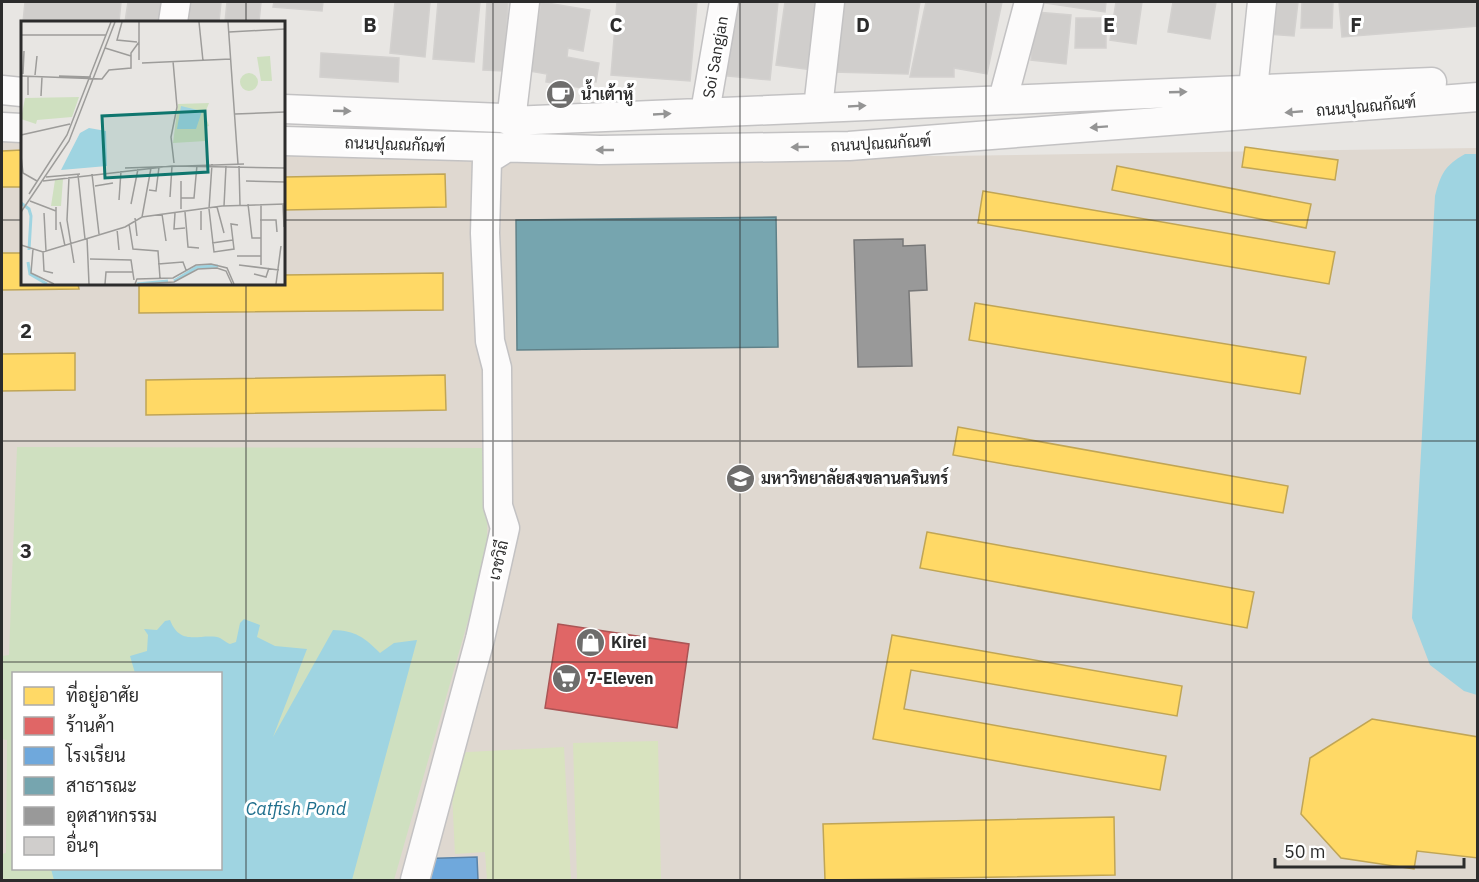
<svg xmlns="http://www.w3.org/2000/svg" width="1479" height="882" font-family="'IBM Plex Sans',Sarabun,sans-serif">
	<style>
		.education { fill: #dfd8d0; fill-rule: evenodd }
		.green { fill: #cfe0c0; fill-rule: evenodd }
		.pitch { fill: #d8e3bf }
		.water { fill: #9fd4e1 }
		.homes { fill: #ffd966; stroke: #c0a555; stroke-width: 1.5 }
		.shops { fill: #e06666; stroke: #a55; stroke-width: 1.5 }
		.schools { fill: #6fa8dc; stroke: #5b83a7; stroke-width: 1.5 }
		.public { fill: #76a5af; stroke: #608188; stroke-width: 1.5 }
		.industry { fill: #999; stroke: #787878; stroke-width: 1.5 }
		.building { fill: #d0cecc; stroke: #d3d1cf; stroke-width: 1.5 }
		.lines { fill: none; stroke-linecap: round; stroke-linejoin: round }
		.minor-casing { stroke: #c3c2c3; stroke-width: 31 }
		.minor { stroke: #fcfbfb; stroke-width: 28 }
		.oneway { fill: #949494 }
		.grid { fill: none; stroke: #2c2c2c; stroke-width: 1.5; stroke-opacity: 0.55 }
		.labels { text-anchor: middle; stroke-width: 6; stroke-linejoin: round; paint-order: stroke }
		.street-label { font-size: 16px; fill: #2c2c2c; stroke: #fff }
		.poi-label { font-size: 16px; font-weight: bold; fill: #2c2c2c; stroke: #fff; text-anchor: start }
		.water-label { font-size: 18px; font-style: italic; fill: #1f6f8d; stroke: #fff }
		.inset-river { fill: none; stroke: #9fd4e1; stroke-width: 3 }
		.inset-road { fill: none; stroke: #9d9c9a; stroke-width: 1.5 }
		.view { fill: #0f766e; fill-opacity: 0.15; stroke: #0f766e; stroke-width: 3 }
		.inset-edge { fill: none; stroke: #2c2c2c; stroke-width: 3 }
		.grid-label { font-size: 20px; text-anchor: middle; font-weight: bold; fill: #2c2c2c; stroke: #fff; stroke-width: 6; stroke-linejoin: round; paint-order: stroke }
	</style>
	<rect width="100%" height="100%" fill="#e8e6e3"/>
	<path class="education" d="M2 131 22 132V284H284V147L409 155 946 156 1477 148V880H2ZM14 674H220V868H14Z"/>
	<path class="green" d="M17 447 488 448 487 554 394 880H2V854L6 853 7 740 2 739V656L9 655ZM14 674H220V868H14Z"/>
	<path class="pitch" d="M658 741 661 880H577L573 743Z
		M564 747 571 880H487L485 852 455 854 450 753Z"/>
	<path class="water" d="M1465 154H1478L1477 695 1464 691 1430 665 1412 618 1435 196C1441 174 1444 166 1465 154Z
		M244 619 260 625 257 637 275 646 307 649 273 737 333 630C356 631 364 637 380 653L394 643 417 640 352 880H54L51 869 220 868V674L135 673 130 656 147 651 148 635 144 629 157 630 165 621 170 620C180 646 198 634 217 637 222 638 225 642 230 644L236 642 240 623Z"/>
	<path class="homes" d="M1245 147 1338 160 1335 180 1242 167Z
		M22 150V187H2V151Z
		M1117 166 1311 204 1306 228 1112 190Z
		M445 174 446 207 284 210V177Z
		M983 191 1335 252 1329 284 978 223Z
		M2 253H22V284H78L79 289 2 290Z
		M443 273V310L139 313V284H284V275Z
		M975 303 1306 357 1300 394 969 340Z
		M75 353V390L2 391V354Z
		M445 375 446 410 146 415V380Z
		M958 427 1288 486 1283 513 953 455Z
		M927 532 1254 592 1247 628 920 568Z
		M892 635 1182 686 1177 716 911 670 904 709 1166 756 1160 790 873 739Z
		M1372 719 1478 737V858L1417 851 1414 869 1341 858 1301 814 1310 758Z
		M1114 817 1115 875 825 880 823 824Z"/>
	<path class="shops" d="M558 624 689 644 677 728 545 708Z"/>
	<path class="schools" d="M477 857 478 880H414L413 859Z"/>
	<path class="public" d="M776 217 778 347 517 350 516 220Z"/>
	<path class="industry" d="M903 239V246L925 245 927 290 909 291 912 366 858 367 854 240Z"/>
	<path class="building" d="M25 2H121L119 22H23Z
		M128 2H163L161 22H125Z
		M186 2H221L219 22H184Z
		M227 2H261L259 22H225Z
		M274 2H323L322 11 273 7Z
		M395 2H430L425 57 390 53Z
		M438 2H480L474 62 433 59Z
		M487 2H508L504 71 483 70Z
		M541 2 590 10 583 51 568 48 567 57 599 63 596 82 584 80 582 88 546 82 547 74 529 71Z
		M617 2H697L690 81 611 75Z
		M726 2H778L770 80 718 75Z
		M785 2H821L812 70 776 65Z
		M839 2H920L908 74 833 72Z
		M926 2H1002L987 74 954 68V77H910Z
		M1046 2H1106L1105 12 1045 3Z
		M1116 2H1142L1136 44 1110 40Z
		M1173 2H1216L1210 39 1168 32Z
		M1269 2H1298L1294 36 1266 34Z
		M1302 2H1333L1332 28H1301Z
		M1339 2H1478V26L1342 37Z
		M1036 12 1071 15 1066 64 1031 60Z
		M1076 18H1106V48H1075Z
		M321 53 399 58 398 82 320 77Z"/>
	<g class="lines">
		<defs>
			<path id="minor" d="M173 22 176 2
				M1253 89 1262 2
				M2 90 22 92
				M1003 99 1029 2
				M818 108 830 2
				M284 109 502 118 511 121 1432 82
				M705 112 724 2
				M511 121 525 2
				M2 127 22 128
				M284 141 600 150 849 146 1478 97
				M415 880 480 639 505 528 498 506 497 368 490 341 485 233 487 160 506 148"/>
		</defs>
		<use href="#minor" class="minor-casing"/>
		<use href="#minor" class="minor"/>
	</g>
	<defs><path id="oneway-solid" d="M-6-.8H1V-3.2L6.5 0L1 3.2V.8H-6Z" transform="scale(1.5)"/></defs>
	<g class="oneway">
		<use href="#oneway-solid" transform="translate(1178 92) rotate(-2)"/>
		<use href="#oneway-solid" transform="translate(857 106) rotate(-3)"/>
		<use href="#oneway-solid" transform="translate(342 111) rotate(2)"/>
		<use href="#oneway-solid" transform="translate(1294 112) rotate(175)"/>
		<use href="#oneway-solid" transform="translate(662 114) rotate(-3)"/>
		<use href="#oneway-solid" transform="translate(1099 127) rotate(176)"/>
		<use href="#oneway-solid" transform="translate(800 147) rotate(179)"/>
		<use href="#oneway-solid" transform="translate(605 150) rotate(180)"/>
	</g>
	<path class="grid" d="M246 2V22M493 2V880M740 2V880M986 2V880M1232 2V880M2 220H22M284 220H1478M246 284V880M2 441H1478M2 662H1478"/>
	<defs>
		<symbol id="cafe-disc" viewBox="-11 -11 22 22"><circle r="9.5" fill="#6e6d6c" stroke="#fff"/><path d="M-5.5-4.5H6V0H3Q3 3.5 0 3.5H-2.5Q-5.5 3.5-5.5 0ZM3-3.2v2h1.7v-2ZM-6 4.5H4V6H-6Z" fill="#fff"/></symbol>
		<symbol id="university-disc" viewBox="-11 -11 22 22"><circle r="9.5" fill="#6e6d6c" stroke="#fff"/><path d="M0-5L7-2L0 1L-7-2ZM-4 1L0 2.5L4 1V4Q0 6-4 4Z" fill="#fff"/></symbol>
		<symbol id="shop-disc" viewBox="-11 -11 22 22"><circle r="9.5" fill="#6e6d6c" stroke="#fff"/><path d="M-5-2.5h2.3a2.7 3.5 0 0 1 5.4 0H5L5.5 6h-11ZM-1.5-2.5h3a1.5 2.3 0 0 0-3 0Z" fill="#fff"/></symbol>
		<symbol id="supermarket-disc" viewBox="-11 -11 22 22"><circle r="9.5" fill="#6e6d6c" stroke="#fff"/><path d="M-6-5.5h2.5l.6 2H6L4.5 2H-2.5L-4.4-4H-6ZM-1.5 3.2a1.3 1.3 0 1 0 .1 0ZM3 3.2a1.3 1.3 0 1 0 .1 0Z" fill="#fff"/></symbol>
	</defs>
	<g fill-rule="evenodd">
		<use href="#cafe-disc" x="544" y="78" width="33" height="33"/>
		<use href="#university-disc" x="724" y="462" width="33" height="33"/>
		<use href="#shop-disc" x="574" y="626" width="33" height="33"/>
		<use href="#supermarket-disc" x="550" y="662" width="33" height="33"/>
	</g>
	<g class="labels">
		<g class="street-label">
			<text transform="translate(715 57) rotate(-80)" y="6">Soi Sangjan</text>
			<text transform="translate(1366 106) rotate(-5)" y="6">ถนนปุณณกัณฑ์</text>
			<text transform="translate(881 143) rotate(-3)" y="6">ถนนปุณณกัณฑ์</text>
			<text transform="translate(395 144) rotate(2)" y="6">ถนนปุณณกัณฑ์</text>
			<text transform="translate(498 560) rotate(-77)" y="6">เวชวิถี</text>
		</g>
		<g class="poi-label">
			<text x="581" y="100">น้ำเต้าหู้</text>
			<text x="761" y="484">มหาวิทยาลัยสงขลานครินทร์</text>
			<text x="611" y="648">Kirei</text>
			<text x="587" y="684">7-Eleven</text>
		</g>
		<g class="water-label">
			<text x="296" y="815">Catfish Pond</text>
		</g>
	</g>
	<g transform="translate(21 21)">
		<rect width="264" height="264" fill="#e8e6e3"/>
		<path d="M249 35 251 60H240L236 36ZM219 61a9 9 0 1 1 18 0a9 9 0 1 1-18 0ZM58 76 51 96 16 99 15 103 0 98 4 77ZM188 82 184 92 188 105 184 106 185 120 152 122 157 83ZM42 158 40 185H30L34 159Z" fill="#cfe0c0"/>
		<path d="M160 85 181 90 175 108H156ZM68 107 85 110 86 145 40 149 59 112Z" fill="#9fd4e1"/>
		<path class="inset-river" d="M0 182 8 188 10 195 8 229M7 241 9 253 26 263M153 260 176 246 197 245M116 263 147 260"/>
		<path class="inset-road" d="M101 1 96 19 116 21M118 1V39M178 1 182 40M207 1 217 143M208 11 264 8M0 14H85M84 27 110 35M152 40 156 86 150 116 153 142M121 42 210 38M2 53 3 30M14 54 16 35M0 55 81 58 88 49 110 47V32L118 21M7 55V74M38 55 70 56M20 75 21 56M214 93 264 91M0 114 49 103M0 135 2 152 16 160M191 143 188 188 193 231 213 228 210 203 217 204M218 145 219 184M104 147 223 143M71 153 78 213M57 154 64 218M25 156 59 153M48 156 46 199 53 242M22 160 151 145 264 147M225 160 264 161M74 165 92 162M128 169 135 170 138 146M8 173 46 114 90 1M149 176 151 145M160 177H173L176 144M98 179 100 150M9 180 35 190M110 183 117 148M227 183 231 217H240M240 183V244M262 183 263 206M203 185 205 145M35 186V209M196 186 203 212M160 188V160M0 191 48 120 94 1M164 191 167 226 178 227M23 192 25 230M154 192 153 208 164 207M141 193 145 220M121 196 130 147M114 197 116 215M239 199H255L256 211M39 201 44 225M108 203 112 228 137 230 139 257M96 208 98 229M180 209V190M66 217 68 263M191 222 212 219M0 224 22 231 104 206 121 196 201 185 264 183M12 228 10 252 33 263M22 231 23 250 32 252M216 235H240M69 238 110 239 113 259M137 243 162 241 165 249M218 244 258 249M233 253 245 256 248 247M84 263 85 251H112M114 263 116 258 152 257 175 244 190 243 206 247 213 263M117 263 153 261 177 248 196 247 205 250 211 263M255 263 260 225"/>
		<path class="view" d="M184 90 187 151 84 157 81 95Z"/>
		<rect width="264" height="264" class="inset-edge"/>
	</g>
	<g class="grid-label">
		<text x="370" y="32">B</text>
		<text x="616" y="32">C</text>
		<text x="863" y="32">D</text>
		<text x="1109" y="32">E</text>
		<text x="1356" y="32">F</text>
		<text x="26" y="338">2</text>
		<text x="26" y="558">3</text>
	</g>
	<rect width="1479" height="882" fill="none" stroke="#2c2c2c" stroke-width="6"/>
	<rect x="12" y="672" width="210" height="198" fill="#ffffff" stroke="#ababab" stroke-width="1.5"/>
	<rect x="24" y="687" width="30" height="18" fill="#ffd966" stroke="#ababab" stroke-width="1.5"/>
	<text x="66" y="702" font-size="18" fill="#2c2c2c">ที่อยู่อาศัย</text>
	<rect x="24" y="717" width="30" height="18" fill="#e06666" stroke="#ababab" stroke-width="1.5"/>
	<text x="66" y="732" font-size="18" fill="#2c2c2c">ร้านค้า</text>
	<rect x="24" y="747" width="30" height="18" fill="#6fa8dc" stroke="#ababab" stroke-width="1.5"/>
	<text x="66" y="762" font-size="18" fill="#2c2c2c">โรงเรียน</text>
	<rect x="24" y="777" width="30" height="18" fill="#76a5af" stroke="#ababab" stroke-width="1.5"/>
	<text x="66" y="792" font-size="18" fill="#2c2c2c">สาธารณะ</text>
	<rect x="24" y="807" width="30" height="18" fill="#999999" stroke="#ababab" stroke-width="1.5"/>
	<text x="66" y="822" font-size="18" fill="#2c2c2c">อุตสาหกรรม</text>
	<rect x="24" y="837" width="30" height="18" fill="#d0cecc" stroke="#ababab" stroke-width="1.5"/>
	<text x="66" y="852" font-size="18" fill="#2c2c2c">อื่นๆ</text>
	<path d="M1275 858v9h189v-9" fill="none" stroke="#2c2c2c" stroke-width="3"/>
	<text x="1284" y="858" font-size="18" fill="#2c2c2c" stroke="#ffffff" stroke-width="4.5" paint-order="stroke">50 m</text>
</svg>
